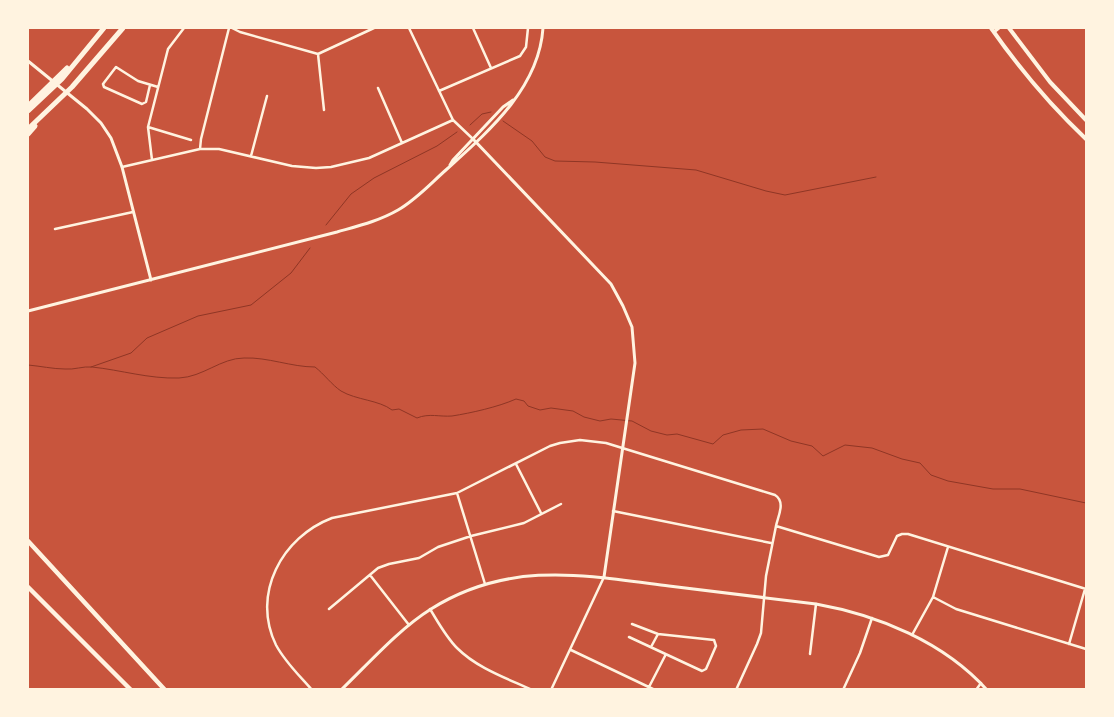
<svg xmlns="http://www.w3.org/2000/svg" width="1114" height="717" font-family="'Archivo Narrow',sans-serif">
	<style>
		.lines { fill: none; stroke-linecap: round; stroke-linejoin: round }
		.stream { stroke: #8f3625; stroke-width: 1 }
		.minor { stroke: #fff3e0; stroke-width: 2.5 }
		.tertiary { stroke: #fff3e0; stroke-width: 3 }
		.secondary { stroke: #fff3e0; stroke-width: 4 }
		.primary { stroke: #fff3e0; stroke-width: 4.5 }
		.motorway { stroke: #fff3e0; stroke-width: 5 }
	</style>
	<rect width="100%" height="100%" fill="#c8553d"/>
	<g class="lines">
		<path class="stream" d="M503 121 532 141 545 157 555 161 595 162 696 170 766 191 785 195 876 177
			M470 125 482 114 491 112
			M326 225 351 194 374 178 437 146 457 132
			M28 365C40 366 53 369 65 369 74 370 83 366 92 367 121 370 149 379 179 378 203 377 221 358 244 358 268 357 291 367 315 367 324 374 332 385 341 391 356 400 379 400 392 410L399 409 417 418C429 413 440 417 452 416 471 413 498 407 516 399L524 401 528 406 540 410 551 408 573 411 584 417 600 421 611 419 632 421 651 431 667 435 677 434 713 444 723 435 741 430 763 429 791 441 812 446 823 456 845 445 872 448 902 459 920 463 931 475 948 481 993 489H1020L1086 503
			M91 367 131 353 147 338 198 316 251 305 291 273 310 248"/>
		<path class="minor" d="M232 28 240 32 318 54 374 28
			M409 28 453 120 473 139
			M473 28 491 68
			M318 54 324 110
			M150 85 146 102 142 104 104 87 103 84 116 67 138 81 158 87
			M378 88 402 143
			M439 91 520 56 526 47 528 28
			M148 127 191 140
			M200 149 201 139 229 28
			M251 156 267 96
			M152 160 148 127 168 49 184 28
			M122 167 200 149H219L292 166 316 168 331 167 369 158 453 120
			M55 229 133 212
			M516 464 541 513
			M457 493 485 584
			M613 511 771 543
			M370 575 409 625
			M933 597 956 609 1086 649
			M329 609 378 568 389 564 419 558 438 547 471 536 524 523 561 504
			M430 609C438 622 446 637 457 648 477 668 506 678 532 690
			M912 635 933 597 948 547
			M629 637 702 671 706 669 716 646 714 640 658 634 632 624
			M1069 644 1085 589
			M651 647 658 634
			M571 650 655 690
			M810 654 816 604
			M649 687 666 654
			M312 690C299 675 285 662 276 645 251 594 282 537 332 518L457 493 550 446 560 443 580 440 606 443 775 495C786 502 778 516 776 526L879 557 888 555 897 536 902 534H908L1086 589
			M551 690 604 577
			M736 690 757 644 761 633 766 576 776 526
			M843 690 860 653 872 618
			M976 690 981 683"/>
		<path class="tertiary" d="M994 32 999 28
			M28 61 87 109 101 123 111 138 122 167 151 280
			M473 139 611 284 623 306 632 327 635 363 604 577
			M450 165 453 160 503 107 513 100
			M28 311 337 232C358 226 379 221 398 210 417 199 431 183 447 169 489 131 539 88 543 28
			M341 690C369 663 399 629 431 609 509 560 584 575 669 586 718 592 767 598 816 604 878 615 944 642 987 690"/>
		<path class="secondary" d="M991 28C1019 68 1050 105 1086 139
			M1009 28 1050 82 1086 120"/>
		<path class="primary" d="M28 541 165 690
			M28 587 131 690"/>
		<path class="motorway" d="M28 106 67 68
			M28 111 62 79 104 28
			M28 129 72 87 123 28
			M28 134 35 126"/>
	</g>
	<rect width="1114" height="717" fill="none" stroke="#fff3e0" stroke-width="58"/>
</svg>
